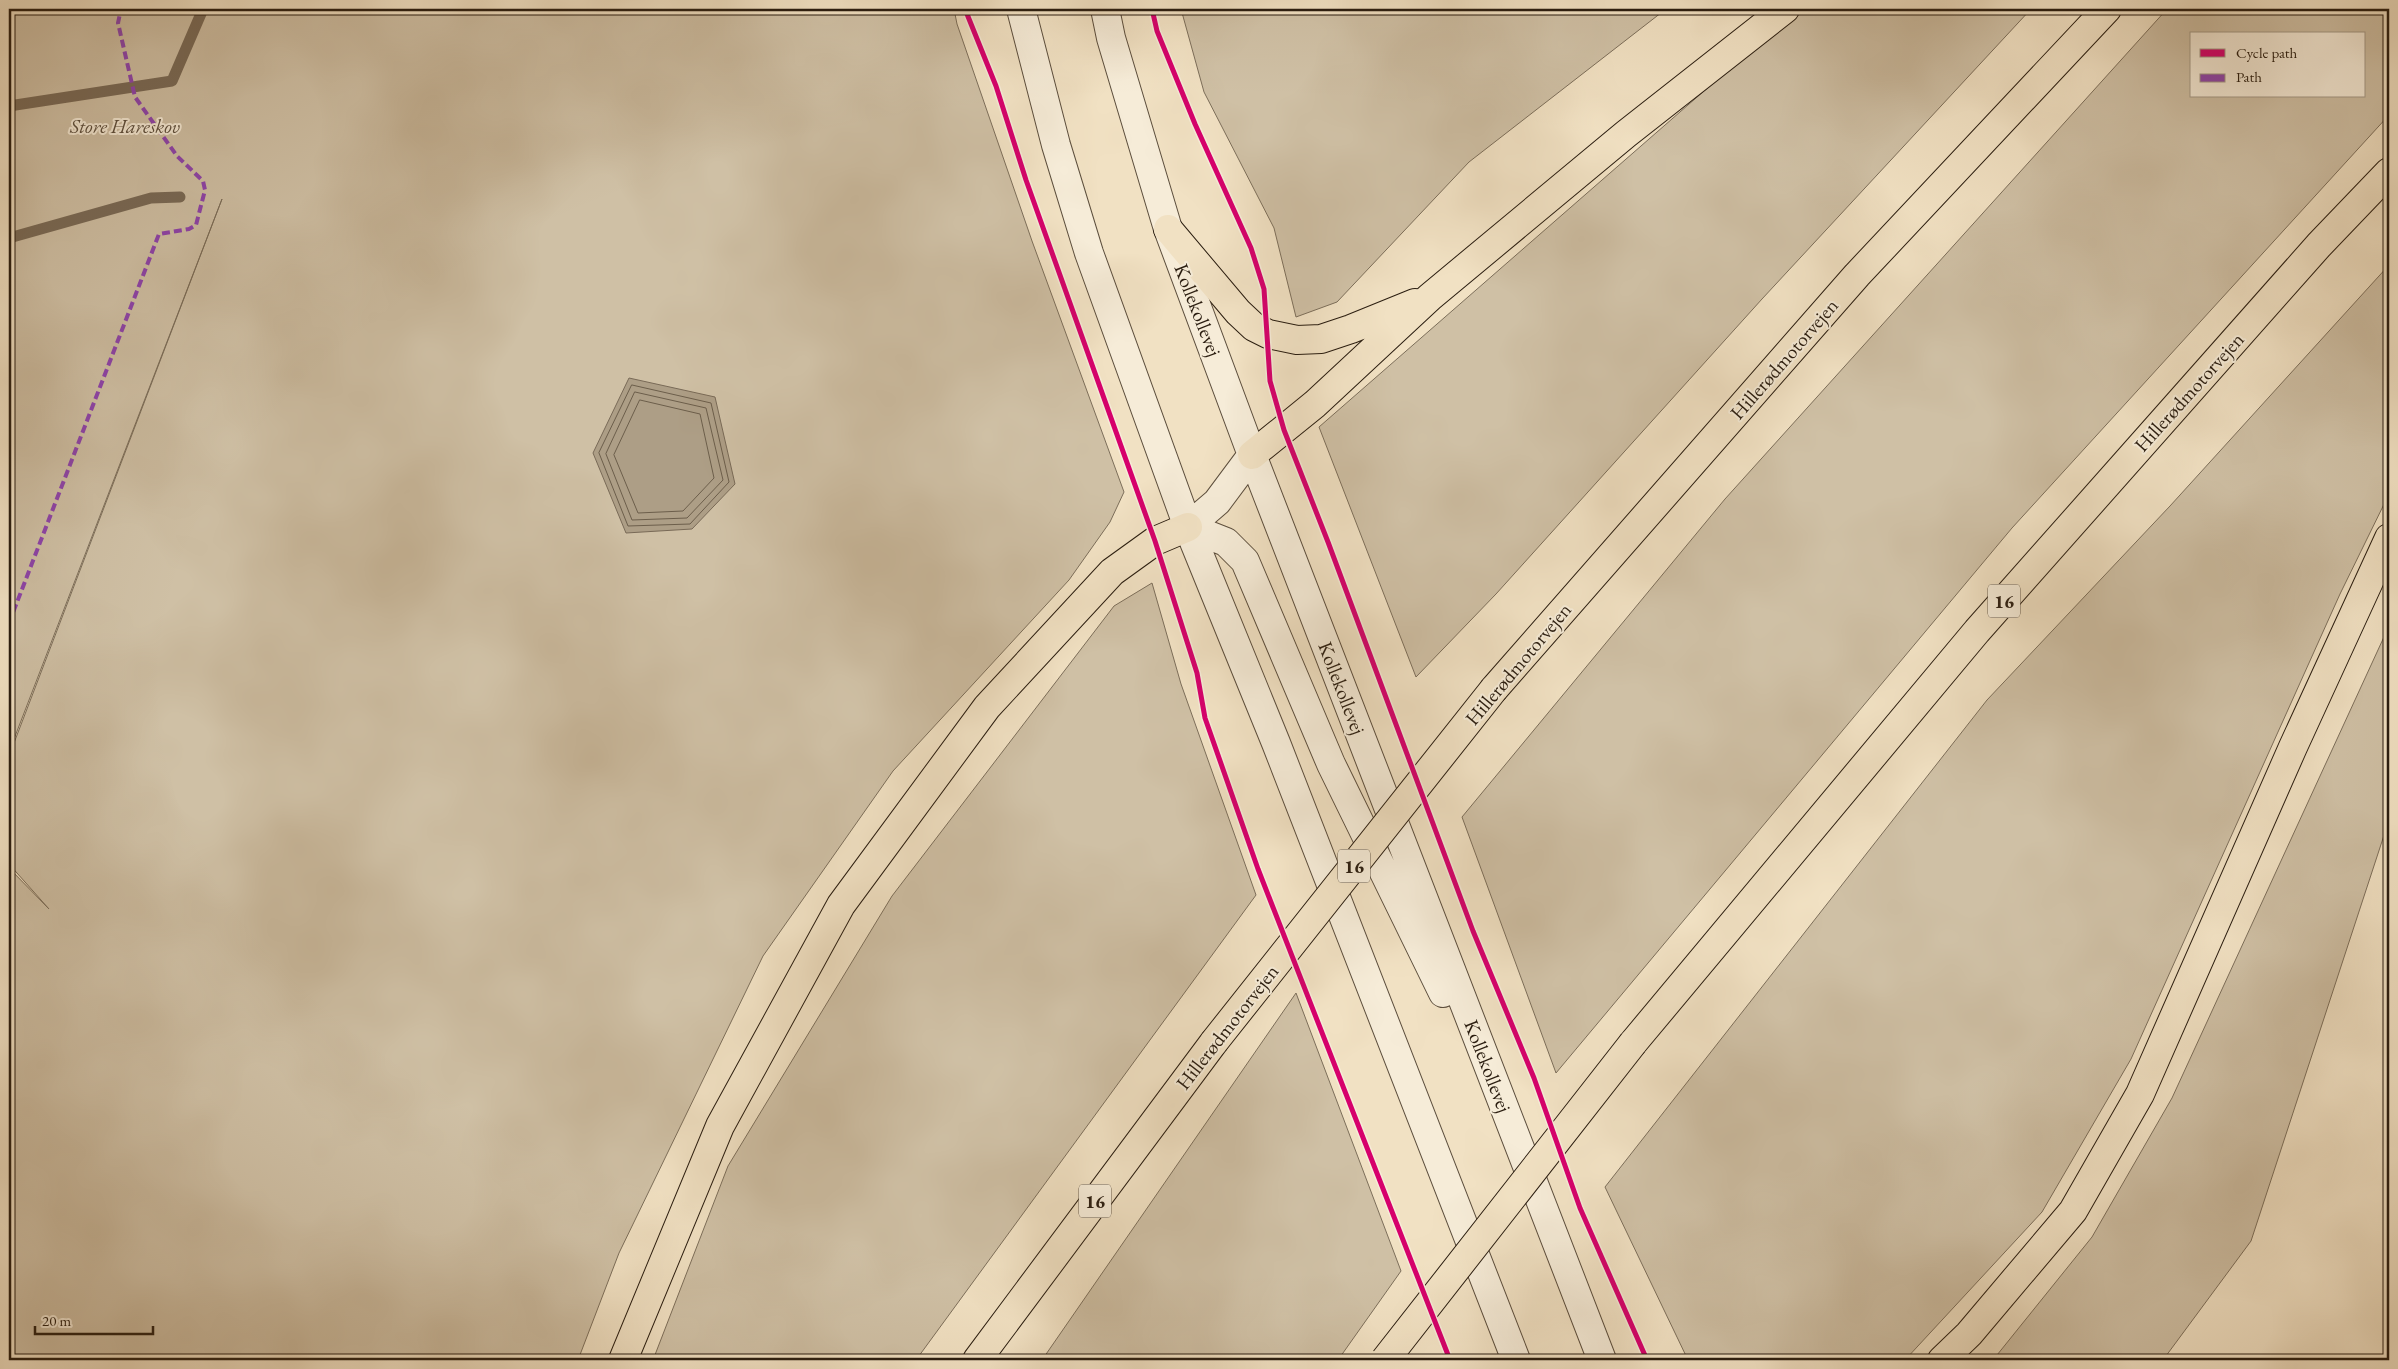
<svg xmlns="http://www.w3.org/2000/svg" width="2398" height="1369" font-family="'EB Garamond',serif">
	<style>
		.green { fill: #cfc0a5; stroke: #7c6e5a; fill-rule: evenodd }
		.water { fill: #ad9e86; stroke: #796a57 }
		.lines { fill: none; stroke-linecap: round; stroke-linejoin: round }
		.shore { stroke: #6c5e4b; stroke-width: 1 }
		.stream { stroke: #796a57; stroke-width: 11 }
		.minor-casing { stroke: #5c4e3d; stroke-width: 30 }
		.highway-casing { stroke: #2a1d10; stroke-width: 30 }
		.minor { stroke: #f6ecd8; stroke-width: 28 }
		.highway { stroke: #f1e1c3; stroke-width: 28 }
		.highway-bridge-casing { stroke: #2a1d10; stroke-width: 30; stroke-linecap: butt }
		.highway-bridge { stroke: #f1e1c3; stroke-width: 28 }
		.quiet { stroke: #8e44ad; stroke-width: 4; stroke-dasharray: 8 4; stroke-linecap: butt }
		.cycleway-casing { stroke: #f6ecd8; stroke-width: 8 }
		.cycleway { stroke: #d6006c; stroke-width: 5 }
		.labels { text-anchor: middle; stroke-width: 4; stroke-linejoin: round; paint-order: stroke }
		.shield { fill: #f6ecd8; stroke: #675b4c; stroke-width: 1 }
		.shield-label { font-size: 19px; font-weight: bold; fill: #2a1d10 }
		.park-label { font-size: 20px; font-style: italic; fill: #5c4e3d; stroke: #f6ecd8 }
		.street-label { font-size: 20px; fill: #2a1d10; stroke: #f6ecd8 }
	</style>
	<rect width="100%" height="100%" fill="#f1e1c3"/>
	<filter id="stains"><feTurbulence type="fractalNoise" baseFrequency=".004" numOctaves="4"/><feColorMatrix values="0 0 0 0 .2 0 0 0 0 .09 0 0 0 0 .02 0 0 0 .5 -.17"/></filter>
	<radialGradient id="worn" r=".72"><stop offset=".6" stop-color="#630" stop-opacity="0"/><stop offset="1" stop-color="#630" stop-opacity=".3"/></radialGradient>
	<path class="green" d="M9 9H954L957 24 1032 241 1124 492 1110 522 1069 580 893 771 763 956 619 1253 578 1360H9V868L49 909 9 864V756L222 199 9 752Z
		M1181 9H1666L1469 162 1337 302 1296 317 1274 228 1204 92Z
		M1798 9H2031L1762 299 1496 594 1416 677 1319 427Z
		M2167 9H2389V115L2012 528 1556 1073 1462 817 1725 499ZM2192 34H2364V96H2192Z
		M2389 265V494L2340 594 2131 1059 2042 1212 1905 1360H1688L1605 1187 1987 700 2170 506Z
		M1152 583 1181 684 1256 895 916 1360H653L728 1166 892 896 1114 606Z
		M2389 626V820L2251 1241 2163 1360H1993L2092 1237 2172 1098Z
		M1296 993 1401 1271 1338 1360H1042Z"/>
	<path class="water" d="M629 378 715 397 735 484 692 529 626 533 593 453Z"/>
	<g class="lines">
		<path class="shore" d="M632 385 711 403 729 482 690 524 628 526 599 453Z
			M635 392 706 408 723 480 687 518 632 520 606 454Z
			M640 400 700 414 714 478 683 511 638 513 614 455Z"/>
		<path class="stream" d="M9 106 172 81 203 9
			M9 238 151 198 180 197"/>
		<defs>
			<path id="minor" d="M1021 9 1056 145 1089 253 1188 527 1276 743 1516 1360
				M1105 9 1111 38 1168 229 1252 455 1602 1360
				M1188 527 1226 542 1245 561 1331 764 1443 993
				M1188 527 1217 502 1252 455"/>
			<path id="highway" d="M1168 229 1238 312 1254 327 1268 334 1297 340 1321 339 1351 329 1415 303
				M1252 455 1315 404 1430 297 1626 134 1785 9
				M1494 689 1857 275 2107 9
				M1633 1043 1977 631 2319 245 2389 172
				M623 1360 720 1126 841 905 987 707 1112 572 1155 541 1188 527
				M977 1360 1214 1042
				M1942 1360 1969 1334 2073 1211 2140 1094 2293 747 2389 538"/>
		</defs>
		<use href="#minor" class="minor-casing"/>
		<use href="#highway" class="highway-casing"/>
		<use href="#minor" class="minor"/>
		<use href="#highway" class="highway"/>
		<defs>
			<path id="highway-bridge" d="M1214 1042 1494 689
				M1385 1360 1633 1043"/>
		</defs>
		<use href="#highway-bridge" class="highway-bridge-casing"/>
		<use href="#highway-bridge" class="highway-bridge"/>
		<path class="quiet" d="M9 623 159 234 189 229 196 225 205 190 203 181 177 156 135 97 118 23 121 9"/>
		<defs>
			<path id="cycleway" d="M965 9 996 86 1026 180 1155 541 1197 673 1205 718 1258 869 1450 1360
				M1152 9 1157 31 1195 124 1251 248 1264 289 1270 381 1284 430 1328 542 1473 931 1534 1078 1580 1208 1647 1360"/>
		</defs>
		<use href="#cycleway" class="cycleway-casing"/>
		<use href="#cycleway" class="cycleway"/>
	</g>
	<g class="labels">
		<g class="shield">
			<rect x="1988" y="584.5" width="32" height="33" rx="4"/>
			<rect x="1338" y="849.5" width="32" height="33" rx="4"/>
			<rect x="1079" y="1184.5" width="32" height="33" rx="4"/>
		</g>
		<g class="shield-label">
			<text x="2004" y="608">16</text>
			<text x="1354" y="873">16</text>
			<text x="1095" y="1208">16</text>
		</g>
		<g class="park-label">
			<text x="125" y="133">Store Hareskov</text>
		</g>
		<g class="street-label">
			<text transform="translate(1198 310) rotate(69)" y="7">Kollekollevej</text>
			<text transform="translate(1784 359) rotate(-49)" y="7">Hillerødmotorvejen</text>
			<text transform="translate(2189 392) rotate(-48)" y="7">Hillerødmotorvejen</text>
			<text transform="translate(1518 664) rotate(-50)" y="7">Hillerødmotorvejen</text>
			<text transform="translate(1342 688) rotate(69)" y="7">Kollekollevej</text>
			<text transform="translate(1227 1027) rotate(-52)" y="7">Hillerødmotorvejen</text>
			<text transform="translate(1488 1066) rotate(69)" y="7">Kollekollevej</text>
		</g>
	</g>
	<rect width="2398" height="1369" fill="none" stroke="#f1e1c3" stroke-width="30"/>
	<rect x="10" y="10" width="2378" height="1349" fill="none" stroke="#2a1d10" stroke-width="2.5"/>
	<rect x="15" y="15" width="2368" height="1339" fill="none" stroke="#2a1d10"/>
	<rect x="2190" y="32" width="175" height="65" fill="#f6ecd8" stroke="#a49988"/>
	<rect x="2200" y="49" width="25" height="8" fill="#d6006c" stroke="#a49988"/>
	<text x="2236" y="58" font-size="15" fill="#2a1d10">Cycle path</text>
	<rect x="2200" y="74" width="25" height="8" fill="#8e44ad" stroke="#a49988"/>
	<text x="2236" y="82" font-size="15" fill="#2a1d10">Path</text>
	<path d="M35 1326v8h118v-8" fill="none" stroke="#2a1d10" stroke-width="2.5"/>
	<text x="42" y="1326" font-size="15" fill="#2a1d10" stroke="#f6ecd8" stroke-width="4" paint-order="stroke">20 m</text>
	<rect width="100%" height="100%" filter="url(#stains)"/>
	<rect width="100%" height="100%" fill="url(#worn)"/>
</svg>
